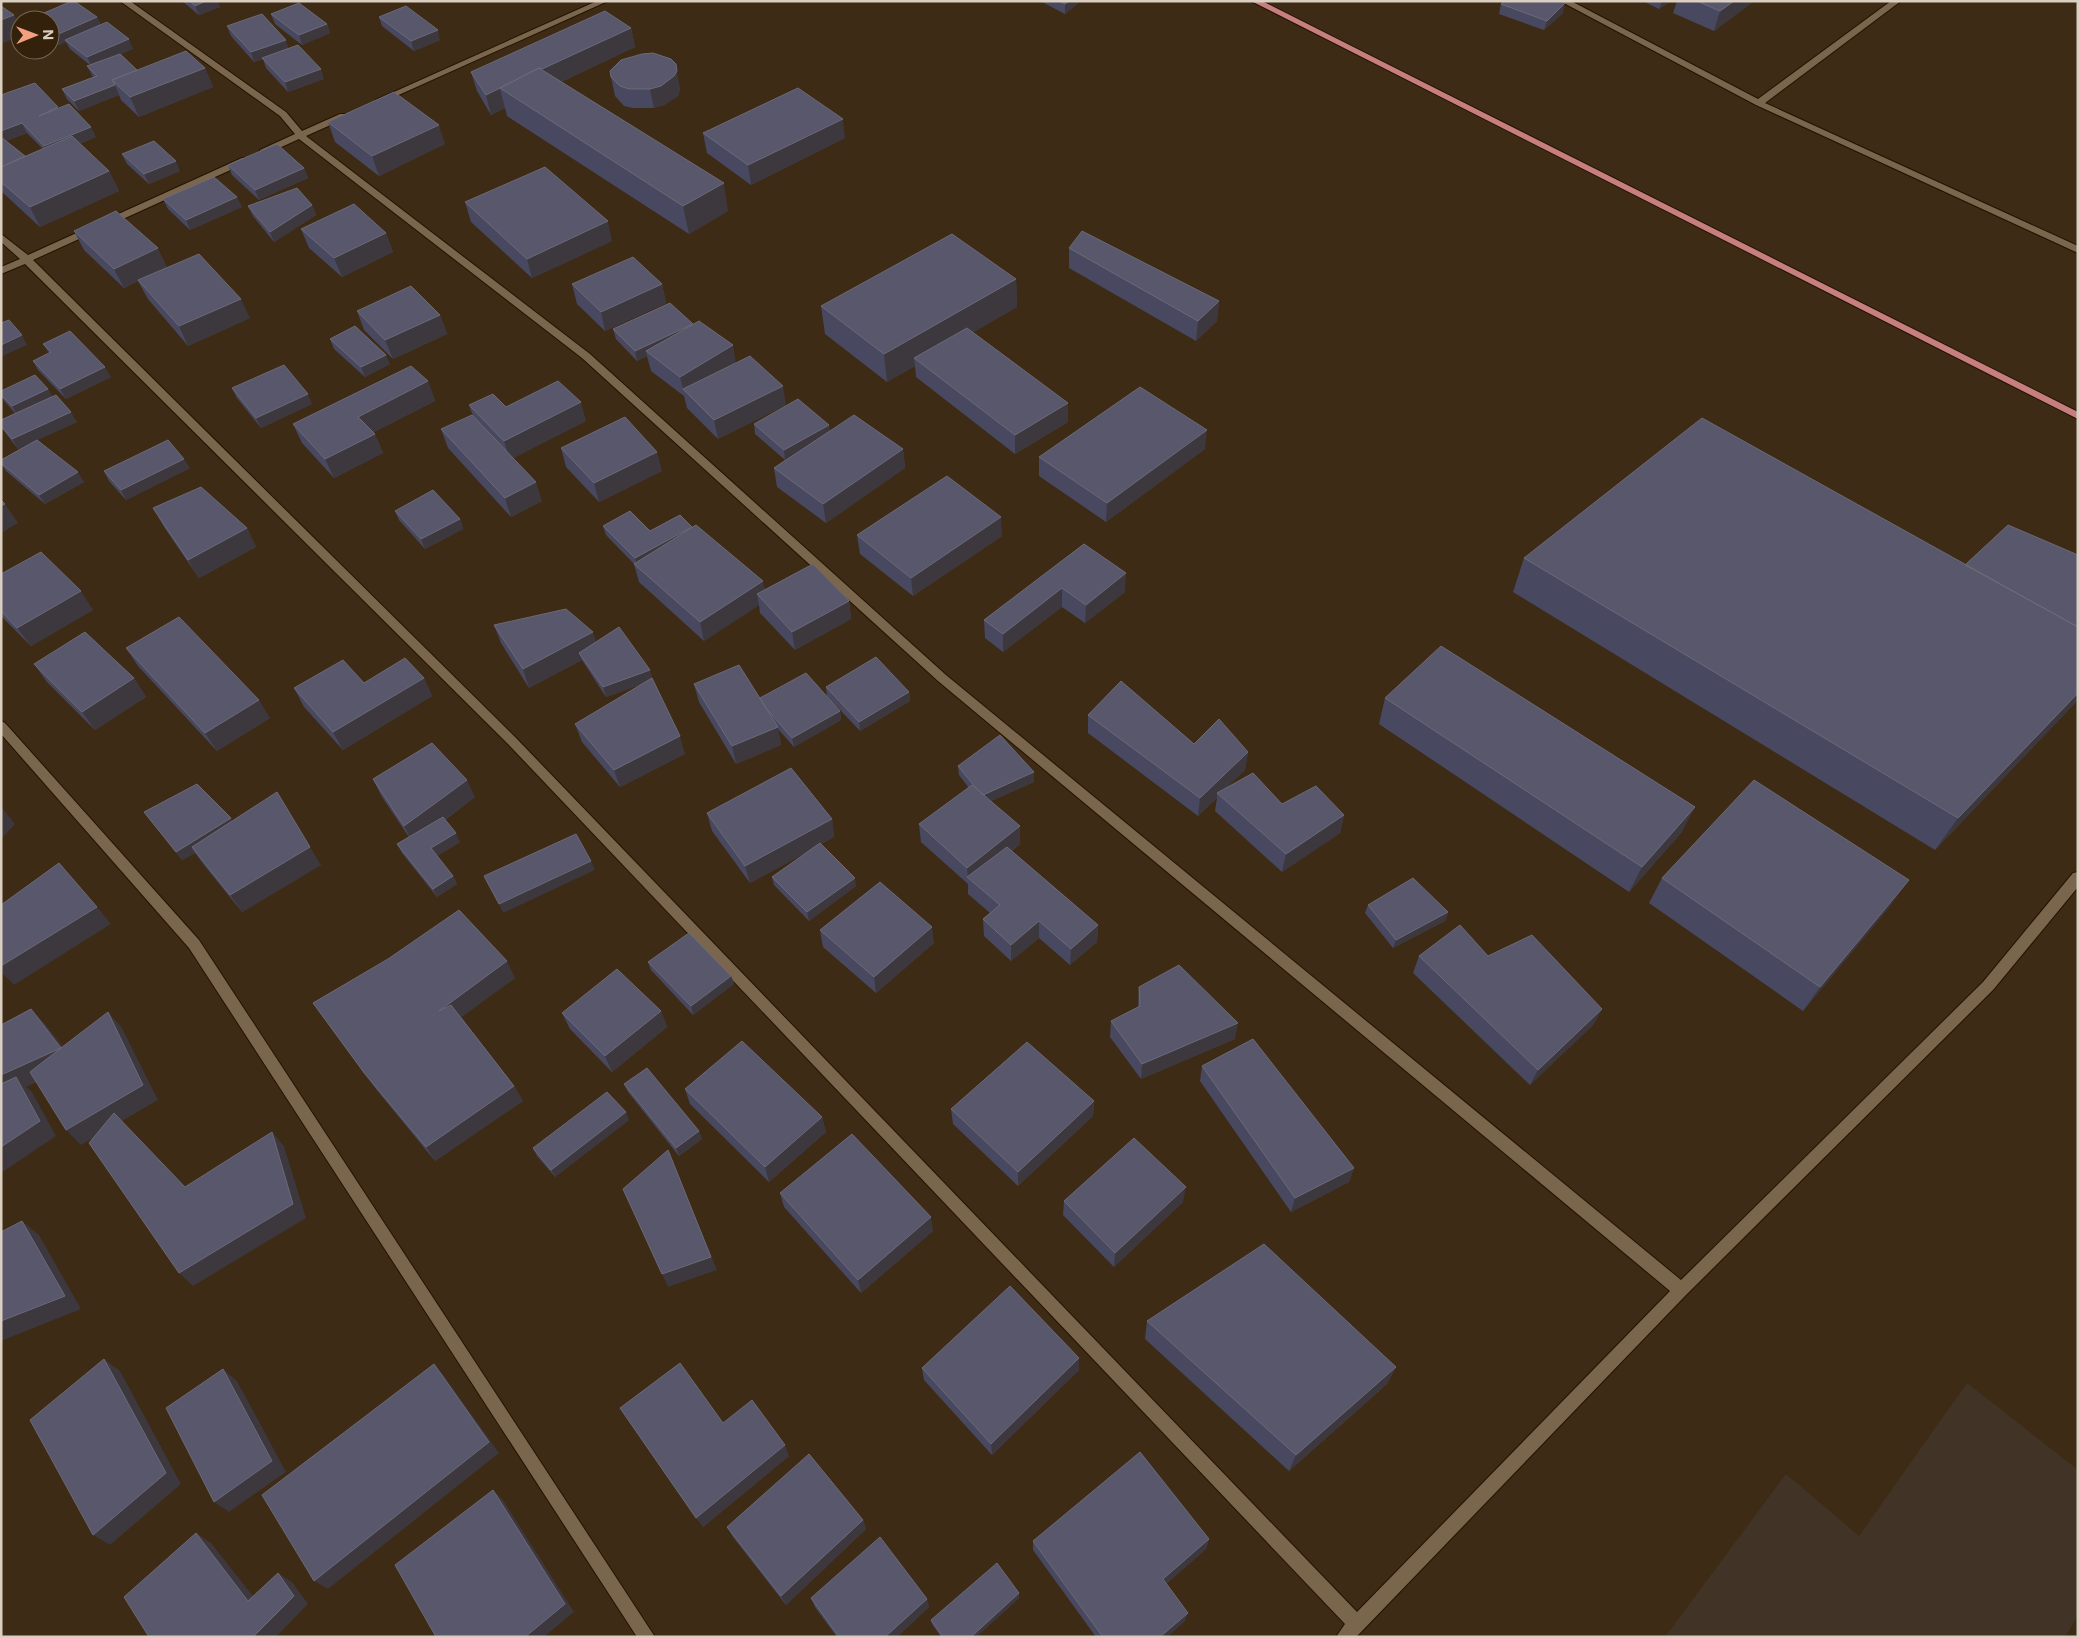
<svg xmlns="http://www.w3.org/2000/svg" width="2079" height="1638" font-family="Inter,sans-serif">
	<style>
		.industrial { fill: #413426 }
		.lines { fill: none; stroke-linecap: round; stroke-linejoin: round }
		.minor-casing { stroke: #241300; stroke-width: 2 }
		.major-casing { stroke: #241300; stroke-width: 2 }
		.minor { fill: #7a654d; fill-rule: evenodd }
		.major { fill: #c67f7e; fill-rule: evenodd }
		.wall { fill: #484960; fill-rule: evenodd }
		.shaded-wall { fill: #3d373e }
		.building { fill: #58576b; stroke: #6c6a78 }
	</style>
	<rect width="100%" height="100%" fill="#3d2b15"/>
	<path class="industrial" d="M1967 1383 2078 1470V1616L2065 1637H1665L1786 1474 1859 1536Z"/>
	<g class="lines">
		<defs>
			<path id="minor" d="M120 1H130L286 112 302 131 340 114H346V118L306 136 590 354 946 675 1681 1280 1983 982 2073 873 2078 872V887L1993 990 1686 1295 1363 1630 1356 1637H1336L1345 1624 508 744 25 264 1 274V267L20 259 1 242V234L28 255 242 158H248V162L33 260 516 738 1357 1612 1670 1291 938 681 582 358 299 139 266 154H260V150L295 134 280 116Z
				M597 1H608L383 102 376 100Z
				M1560 1H1571L1758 99 1891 1H1901L1765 103 2078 246V253L1756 105Z
				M1 721 5 723 199 940 655 1637H637L189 948 1 734Z"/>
			<path id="major" d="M1251 1H1262L2078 412V419Z"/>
		</defs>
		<use href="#minor" class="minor-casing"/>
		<use href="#major" class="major-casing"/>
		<use href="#minor" class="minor"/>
		<use href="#major" class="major"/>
	</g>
	<path class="wall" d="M182 1H217L220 7 199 15Z
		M1040 1H1078V3L1065 14Z
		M1643 1H1671L1659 9Z
		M1677 1H1754L1714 31 1673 13Z
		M1501 4 1563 13 1544 30 1499 14Z
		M271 14 327 24 330 33 302 45 275 24Z
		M97 17 101 25 133 49 121 54 137 70 205 68 213 87 139 117 121 100 119 95 79 111 67 99 62 89 93 77 87 66 90 65 70 49 66 42 59 45 50 39V20Z
		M379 17 440 40 414 51 382 26Z
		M227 26 289 49 324 79 288 92 266 68 263 59 254 62 231 36Z
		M631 28 635 47 561 82 728 211 689 234 507 116 505 108 491 115 477 91 471 72Z
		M611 77 679 84 680 90 678 96 664 105 654 108H633L624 106 615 96Z
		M1 95 59 108 96 137 79 144 109 171 119 191 40 227 1 191ZM27 133 43 149 25 156 6 141Z
		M328 122 445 144 379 176 335 142Z
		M703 133 845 138 751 185 707 153Z
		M122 154 180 171 149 184 127 164Z
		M228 165 304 168 308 178 259 200 232 175Z
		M163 199 242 207 190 230 168 209Z
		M465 202 612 241 532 278 471 222Z
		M312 205 316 215 274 242 253 216 248 206Z
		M301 229 386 233 393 252 342 277 309 248Z
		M74 231 167 267 250 318 188 346 148 299 138 281 124 288 84 250Z
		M1069 248 1219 301 1217 321 1196 341 1069 268Z
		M1016 279 1017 307 973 332 1068 422 1015 454 916 377 915 366 887 382 825 334 821 306Z
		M572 284H662L666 303 605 331 577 304Z
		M357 311 440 315 447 334 393 359 364 330Z
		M693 324 736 363 786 405 718 439 687 408 684 396 651 371 647 356 637 361 616 339 613 329Z
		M330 339 390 364 365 377 334 349Z
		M43 344 111 377 66 399 38 370 33 361 49 353Z
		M428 381 435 401 374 432 383 453 334 478 302 443 293 424Z
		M232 388 312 404 261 428 237 398Z
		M48 389 52 396 77 422 37 440 84 482 45 504 6 471 1 464V460L36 440 18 449 4 431 1 427V420L15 413 5 402 1 396V391Z
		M469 405 506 407 586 421 513 458 542 501 511 517 448 448 441 429 473 416Z
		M754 424 830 431 903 449 905 468 826 523 777 487 774 468 785 460 755 434Z
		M561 448 662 471 599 502 566 467Z
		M1205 449 1106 522 1039 476V457Z
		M190 468 126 500 109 481 104 471Z
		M153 508 247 528 256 547 199 578 164 527Z
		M395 511 460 519 463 529 425 549 399 520Z
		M603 526 650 531 692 527 765 589 849 601 851 619 795 650 760 613 759 605 704 641 639 582 634 564 606 535Z
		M857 535 1002 536 913 596 860 554Z
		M1084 544 1125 592 1085 623 1062 607 1003 652 985 638 984 620Z
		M2078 555V700L1935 850 1513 592 1524 558 1965 565Z
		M1 574 93 610 31 646 1 616Z
		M494 625 596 642 653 680 685 754 620 787 582 742 575 724 642 684 606 697 582 660 529 688 501 643Z
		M126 648 270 718 217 751 138 666Z
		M34 664 134 678 146 697 95 730 47 682Z
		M424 678 432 696 343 750 304 707 294 688Z
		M694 684 760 698 840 711 841 720 794 747 778 729 781 745 736 764 699 702Z
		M826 687 909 692 910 701 860 731 827 696Z
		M1385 698 1682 832 1629 892 1379 724Z
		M1088 715 1194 744 1248 752 1245 770 1226 788 1282 804 1344 815 1340 833 1282 872 1215 811 1217 798 1198 816 1088 733Z
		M958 766 1034 782 991 801 1020 844 1012 851 1098 925 1097 942 1070 965 1039 938 1011 961 984 936 983 919 990 913 968 894V884L921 842 919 824 969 788 959 775Z
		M373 779 475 797 445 820 460 842 437 856 453 876 457 884 437 897 402 853 397 844 409 837 382 797Z
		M144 812 233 821 321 865 242 912 204 865 195 853 182 860Z
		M707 813 832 819 834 837 821 844 856 886 809 921 774 885 772 877 809 851 750 883 712 831Z
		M1662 878 1891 905 1803 1011 1649 903Z
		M1368 905 1448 912 1445 921 1393 948 1365 913Z
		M820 930 934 943 876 993 823 947Z
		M1419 956H1488L1602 1009 1593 1025 1530 1085 1413 973Z
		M648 962 731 976 734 984 693 1015 651 970Z
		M515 978 461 1017 514 1086 523 1101 435 1161 376 1089 313 1003Z
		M1139 987 1235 1039 1141 1079 1110 1037 1111 1021 1138 1007Z
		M661 1011 667 1027 612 1072 570 1029 562 1013Z
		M1202 1066 1354 1168 1349 1182 1291 1212 1200 1081Z
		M624 1084 699 1131 702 1139 679 1156 628 1092Z
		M685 1089 822 1117 826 1132 769 1182 690 1104Z
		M1094 1101 1093 1116 1018 1186 953 1124 951 1109Z
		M629 1120 555 1177 537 1156 533 1148Z
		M780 1193 933 1231 861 1293 784 1207Z
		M1064 1201 1183 1202 1114 1267 1063 1215Z
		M1147 1321 1396 1367 1387 1384 1289 1471 1145 1339Z
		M922 1368 1079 1370 992 1455 924 1380Z
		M620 1408 723 1423 789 1456 703 1527Z
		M863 1520 866 1529 786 1605 733 1537 727 1527Z
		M1209 1539 1206 1549 1166 1584 1185 1621 1167 1637H1096L1033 1550V1541Z
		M811 1598 927 1599 929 1607 897 1637H837L815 1607Z
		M1019 1598 976 1637H941L932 1624 931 1620Z"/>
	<path class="shaded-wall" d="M206 1H217L220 7 199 15 195 6Z
		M1069 1H1078V3L1065 14V4Z
		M1662 1H1671L1659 9Z
		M1734 1H1754L1714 31 1720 11Z
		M1565 3 1563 13 1544 30 1547 21Z
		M14 15 20 26V36L1 44V20Z
		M97 17 101 26 65 40 66 42 59 45 54 36Z
		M327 24 330 33 302 45 299 35Z
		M631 28 635 47 520 101 501 88Z
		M438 30 440 40 414 51 411 41Z
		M129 39 133 49 92 67 87 57Z
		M286 40 289 49 254 62 251 52Z
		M676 64 680 90 678 96 664 105 654 108 650 89Z
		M205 68 213 87 139 117 130 97Z
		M321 69 324 79 288 92 285 82Z
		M115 85 119 95 79 111 74 101Z
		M500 89 505 108 491 115 486 95Z
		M843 119 845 138 751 185 748 165Z
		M22 123 27 133 1 143V131Z
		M439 125 445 144 379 176 372 156Z
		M91 127 96 137 49 156 44 146Z
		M176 161 180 171 149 184 144 174Z
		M304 168 308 178 259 200 255 190Z
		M109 171 119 191 40 227 30 207Z
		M724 183 728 211 689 234 683 206Z
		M237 197 242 207 190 230 186 220Z
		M312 205 316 215 274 242 270 232Z
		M608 221 612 241 532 278 527 259Z
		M386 233 393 252 342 277 334 258Z
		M158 248 167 267 124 288 114 269Z
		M1016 279 1017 307 921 363 914 358 915 366 887 382 884 354Z
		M662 284 666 303 605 331 601 312Z
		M241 299 250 318 188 346 179 326Z
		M1219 301 1217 321 1196 341 1198 321Z
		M440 315 447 334 393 359 385 340Z
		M693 324 646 351 647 356 637 361 635 351Z
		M22 335 27 345 1 357V345Z
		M733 345 736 364 683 389 680 377Z
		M386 355 390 364 365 377 361 367Z
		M105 367 111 377 66 399 60 389Z
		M428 381 435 401 366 436 358 417Z
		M783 386 786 405 718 439 714 420Z
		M48 389 54 399 18 416 12 406Z
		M308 394 312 404 261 428 256 418Z
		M581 402 586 421 510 460 504 441Z
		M1068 403V422L1015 454V435Z
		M71 412 77 422 18 449 12 439Z
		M829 425 831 434 785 460 784 450Z
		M1207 430 1205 449 1106 522 1107 503Z
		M375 434 383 453 334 478 325 459Z
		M903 449 905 468 826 523 823 504Z
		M657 452 662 471 599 502 594 483Z
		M184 459 190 468 126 500 121 490Z
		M78 472 84 482 45 504 39 495Z
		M536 482 542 501 511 517 505 498Z
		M5 504 18 523 1 533V506Z
		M1001 517 1002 536 913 596 911 578Z
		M460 519 463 529 425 549 421 539Z
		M692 527 694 537 638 568 635 558Z
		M247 528 256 547 199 578 188 560Z
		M1126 573 1125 592 1085 623 1086 605Z
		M763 581 767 600 757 594 759 605 704 641 700 622Z
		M1062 588V607L1003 652V634Z
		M81 591 93 610 31 646 17 628Z
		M849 601 851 619 795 650 792 632Z
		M593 632 599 651 579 653 582 660 529 688 523 669Z
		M650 670 653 680 606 697 603 687Z
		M134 678 146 697 95 730 82 712Z
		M424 678 432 696 343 750 333 732Z
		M909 692 910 701 860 731 859 722Z
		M2078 693V700L1935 850 1958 818Z
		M259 700 270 718 217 751 205 733Z
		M840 711 841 720 794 747 792 738Z
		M778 727 781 745 736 764 732 746Z
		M680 736 685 754 620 787 614 770Z
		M1248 752 1245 770 1219 795 1217 793V798L1198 816 1200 798Z
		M1034 772V782L982 805V796Z
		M467 780 475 797 413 843 404 826Z
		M1 807 15 824 1 839Z
		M1695 807 1682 832 1629 892 1642 867Z
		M1344 815 1340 833 1282 872 1286 854Z
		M231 818 236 827 192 847 195 853 182 860 176 852Z
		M832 819 834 837 750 883 745 866Z
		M1020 826V844L973 882 968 878 967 868Z
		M456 833 460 842 435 857 431 848Z
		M310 847 321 865 242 912 230 895Z
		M591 861 595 870 503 913 499 904Z
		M453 876 457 884 437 897 433 889Z
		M855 878 856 886 809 921 807 912Z
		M1909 880 1891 905 1803 1011 1820 987Z
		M97 907 111 924 14 985 1 972V966Z
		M1448 912 1445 921 1393 948 1396 940Z
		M1039 921V938L1011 961V945Z
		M1098 925 1097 942 1070 965 1071 949Z
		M932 927 934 943 876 993 874 977Z
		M507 961 515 978 448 1027 439 1011Z
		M731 976 734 984 693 1015 691 1006Z
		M31 1009 46 1025 76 1064 61 1048Z
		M1602 1009 1593 1025 1530 1085 1538 1070Z
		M661 1011 667 1027 612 1072 605 1056Z
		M108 1012 122 1028 158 1100 81 1145 66 1130Z
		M1238 1023 1235 1039 1141 1079 1142 1064Z
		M61 1048 76 1064 26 1087 32 1092 56 1136 1 1173V1075Z
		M514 1086 523 1101 435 1161 426 1147Z
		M1094 1101 1093 1116 1018 1186V1172Z
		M626 1112 629 1120 555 1177 551 1170Z
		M822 1117 826 1132 769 1182 765 1167Z
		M699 1131 702 1139 679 1156 676 1148Z
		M272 1132 284 1146 306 1218 193 1286 179 1273Z
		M668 1150 717 1270 668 1287 662 1274Z
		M1354 1168 1349 1182 1291 1212 1295 1198Z
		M1186 1187 1183 1202 1114 1267 1115 1253Z
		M931 1217 933 1231 861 1293 858 1280Z
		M22 1221 39 1235 81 1309 1 1341V1321Z
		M1079 1358V1370L992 1455 991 1444Z
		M104 1359 120 1371 181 1484 110 1545 93 1535Z
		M434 1364 444 1376 499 1453 328 1589 314 1581Z
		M1396 1367 1387 1384 1289 1471 1296 1455Z
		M223 1369 237 1381 286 1472 229 1512 214 1502Z
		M785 1445 789 1456 703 1527 696 1518Z
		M493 1490 503 1500 574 1612 544 1637H525Z
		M863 1520 866 1529 786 1605 781 1596Z
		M196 1533 211 1543 263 1609 248 1601Z
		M1209 1539 1206 1549 1161 1588 1163 1579Z
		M278 1573 292 1582 308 1604 276 1637H253Z
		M1019 1593V1598L976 1637H971Z
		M927 1599 929 1607 897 1637H885Z
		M1188 1613 1185 1621 1167 1637H1160Z"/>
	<path class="building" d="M72 1H74L97 17 54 36 50 33V20L30 19Z
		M190 1H206L195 6Z
		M1059 1H1069L1065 4Z
		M1504 1H1559L1565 3 1547 21 1501 4Z
		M1697 1H1734L1720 11Z
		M299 3 327 24 299 35 271 14Z
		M1 6 14 15 1 20Z
		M406 6 438 30 411 41 379 17Z
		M605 11 631 28 542 69 539 68 486 95 471 72Z
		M262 14 286 40 251 52 227 26Z
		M107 22 129 39 87 57 65 40Z
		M298 45 321 69 285 82 262 58Z
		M186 51 205 68 130 97 112 80Z
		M653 53 671 59 676 64 677 71 674 76 661 86 650 89H629L620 86 611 77 610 71 621 60 642 54Z
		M120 54 137 70 112 80 115 85 74 101 62 89 97 76 87 66Z
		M539 68 724 183 683 206 500 88Z
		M35 83 58 107 39 116 69 104 91 127 44 146 22 123 1 131V95Z
		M798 88 843 119 748 165 703 133Z
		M394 92 439 125 372 156 328 122Z
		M72 136 109 171 30 207 1 182V167Z
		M1 137 25 156 1 167Z
		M154 141 176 161 144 174 122 154Z
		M277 144 304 168 255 190 228 165Z
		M545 167 608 221 527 259 465 202Z
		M214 177 237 197 186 220 163 199Z
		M297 188 312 205 270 232 248 206Z
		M354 204 386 233 334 258 301 229Z
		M116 211 158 248 114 269 74 231Z
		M1082 231 1219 301 1198 321 1069 248Z
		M952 234 1016 279 884 354 821 306Z
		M199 254 241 299 179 326 138 280Z
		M633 257 662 284 601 312 572 284Z
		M411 286 440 315 385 340 357 311Z
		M670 303 693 324 635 351 613 329Z
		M9 320 22 335 1 345V323Z
		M699 321 733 345 680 377 646 351Z
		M355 326 386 355 361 367 330 339Z
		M967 328 1068 403 1015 435 914 358Z
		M70 331 105 367 60 389 33 361 51 352 43 344Z
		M750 356 783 386 714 420 683 389Z
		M284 365 308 394 256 418 232 388Z
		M411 366 428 381 358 417 375 434 325 459 293 424Z
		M35 375 48 389 12 406 1 395V391Z
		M558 381 581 402 504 441 469 405 493 394 506 407Z
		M1140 387 1207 430 1107 503 1039 457Z
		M56 395 71 412 12 439 1 426V420Z
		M798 399 829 425 784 450 754 424Z
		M472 415 536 482 505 498 441 429Z
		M854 415 903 449 823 504 774 468Z
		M625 417 657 452 594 483 561 448Z
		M1702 418 2078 627V693L1958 818 1524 558Z
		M37 440 78 472 39 495 1 463V460Z
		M168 440 184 459 121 490 104 471Z
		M947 476 1001 517 911 578 857 535Z
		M201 487 247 528 188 560 153 508Z
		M433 490 460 519 421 539 395 511Z
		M1 500 5 504 1 506Z
		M630 511 650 531 680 515 692 527 635 558 603 526Z
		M696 525 763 581 700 622 634 564Z
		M2008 525 2078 555V627L1965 565Z
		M1084 544 1126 573 1086 605 1062 588 1003 634 984 620Z
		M41 552 81 591 17 628 1 611V574Z
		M813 564 849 601 792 632 757 594Z
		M566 609 593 632 523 669 494 625Z
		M179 617 259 700 205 733 126 648Z
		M619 627 650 670 603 687 579 653Z
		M85 632 134 678 82 712 34 664Z
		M1441 646 1695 807 1642 867 1385 698Z
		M876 657 909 692 859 722 826 687Z
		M405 658 424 678 333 732 294 688 343 660 364 683Z
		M739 665 778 727 732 746 694 684Z
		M806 673 840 711 792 738 766 708 760 698Z
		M652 678 680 736 614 770 575 724Z
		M1121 681 1194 744 1219 719 1248 752 1200 798 1088 715Z
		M1000 735 1034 772 983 795 976 788 958 766Z
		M432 743 467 780 404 826 373 779Z
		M791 768 832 819 745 866 707 813Z
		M1253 773 1282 804 1316 786 1344 815 1286 854 1217 793Z
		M1754 780 1909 880 1820 987 1662 878Z
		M197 784 231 818 176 852 144 812Z
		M972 785 1020 826 967 868 919 824Z
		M277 792 310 847 230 895 192 847Z
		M443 817 456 833 431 848 453 876 433 889 397 844Z
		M576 834 591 861 499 904 484 876Z
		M820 843 855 878 807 912 772 877Z
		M1007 847 1098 925 1071 949 1039 921 1011 945 983 919 1000 905 967 877Z
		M59 863 97 907 1 966V905Z
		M1413 878 1448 912 1396 940 1368 905Z
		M880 882 932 927 874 977 820 930Z
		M459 910 507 961 439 1011 451 1005 514 1086 426 1147 365 1074 313 1003 388 959Z
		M1460 925 1488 956 1532 935 1602 1009 1538 1070 1419 956Z
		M689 933 731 976 691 1006 648 962Z
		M1179 965 1238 1023 1142 1064 1111 1021 1140 1006 1139 987Z
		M617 969 661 1011 605 1056 562 1013Z
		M31 1009 61 1048 108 1012 143 1085 66 1130 30 1072 61 1048 1 1075V1025Z
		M1253 1039 1354 1168 1295 1198 1202 1066Z
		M742 1041 822 1117 765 1167 685 1089Z
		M1027 1042 1094 1101 1018 1172 951 1109Z
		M647 1068 699 1131 676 1148 624 1084Z
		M16 1077 40 1121 1 1147V1084Z
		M607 1092 626 1112 551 1170 533 1148Z
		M114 1113 185 1187 272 1132 293 1204 179 1273 89 1143Z
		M852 1134 931 1217 858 1280 780 1193Z
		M1134 1138 1186 1187 1115 1253 1064 1201Z
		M668 1150 711 1257 662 1274 623 1189Z
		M22 1221 65 1296 1 1321V1232Z
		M1264 1244 1396 1367 1296 1455 1147 1321Z
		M1010 1286 1079 1358 991 1444 922 1368Z
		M104 1359 166 1473 93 1535 30 1420Z
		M680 1363 723 1423 752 1400 785 1445 696 1518 620 1408Z
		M434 1364 489 1442 314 1581 262 1495Z
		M223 1369 272 1461 214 1502 166 1408Z
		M1140 1452 1209 1539 1163 1579 1188 1613 1160 1637H1103L1033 1541Z
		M809 1454 863 1520 781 1596 727 1527Z
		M493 1490 565 1604 525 1637H436L395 1565Z
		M196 1533 248 1601 278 1573 294 1596 253 1637H149L124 1597Z
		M880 1537 927 1599 885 1637H839L811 1598Z
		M997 1563 1019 1593 971 1637H943L931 1620Z"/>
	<rect width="2079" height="1638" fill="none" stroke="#dbcfc2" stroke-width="5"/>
	<g transform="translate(35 35) rotate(89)"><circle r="24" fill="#33210b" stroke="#766754"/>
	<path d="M0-4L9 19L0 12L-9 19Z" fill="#f3a081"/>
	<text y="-8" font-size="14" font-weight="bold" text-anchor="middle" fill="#dbcfc2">N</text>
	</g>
</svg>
